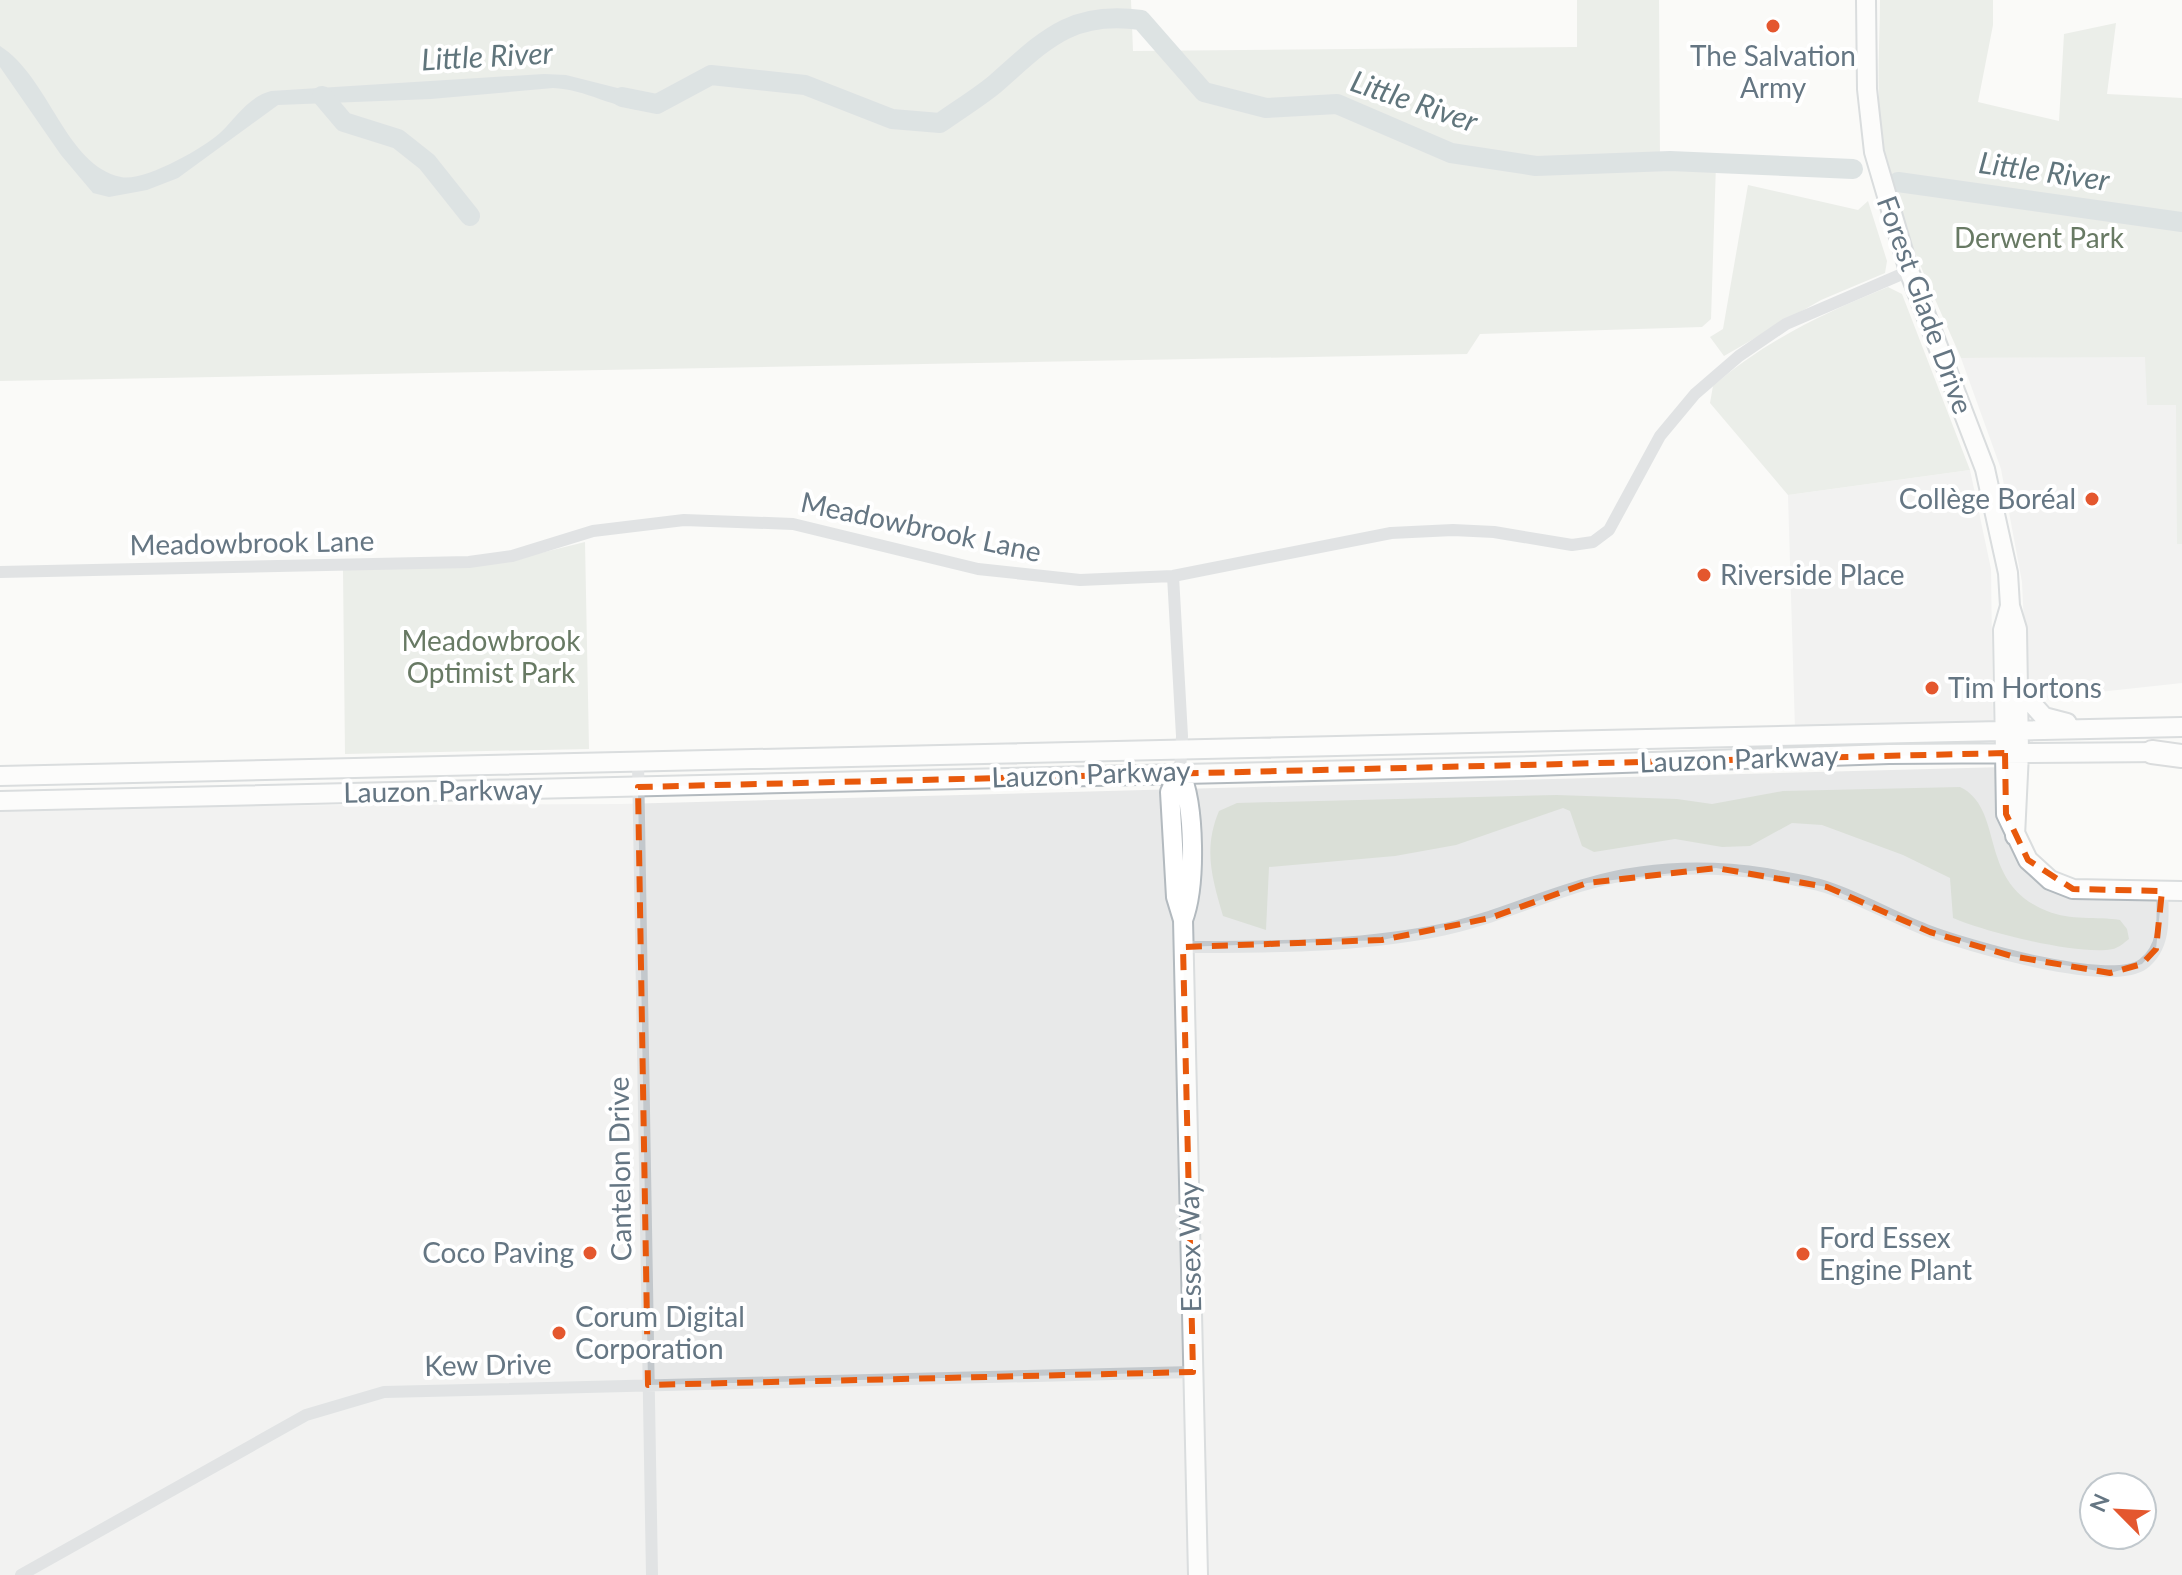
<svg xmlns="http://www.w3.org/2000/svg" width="2182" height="1575" font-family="Lato,sans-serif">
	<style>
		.built { fill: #e8e9e9; fill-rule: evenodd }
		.green { fill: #dadfd7 }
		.water { fill: #bbc7cb }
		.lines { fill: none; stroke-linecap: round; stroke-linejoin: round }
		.river { stroke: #bbc7cb; stroke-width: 20 }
		.secondary-casing { stroke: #b3babf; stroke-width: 22 }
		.highway-casing { stroke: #b4b9bd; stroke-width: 26 }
		.street { stroke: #c3c8cc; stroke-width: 12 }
		.secondary { stroke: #fff; stroke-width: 18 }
		.highway { stroke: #fff; stroke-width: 22 }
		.marked { fill: none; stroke: #e8590c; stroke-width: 6; stroke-dasharray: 16 10; stroke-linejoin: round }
		.poi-dot { fill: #e4572e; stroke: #fff; stroke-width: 3 }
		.labels { text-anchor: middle; stroke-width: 8; stroke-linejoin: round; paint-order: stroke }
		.poi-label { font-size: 28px; fill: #657683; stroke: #fff; text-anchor: start }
		.park-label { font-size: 28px; fill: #687a64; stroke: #fff }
		.street-label { font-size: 28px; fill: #657683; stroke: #fff }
		.water-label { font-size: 30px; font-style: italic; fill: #60757c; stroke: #fff }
	</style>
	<rect width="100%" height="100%" fill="#fafaf8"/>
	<path class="built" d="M2182 356 2177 544H2182V683L2034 699 2027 686 2022 582 2001 469 1961 358Z
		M1970 470 1991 569 1993 723 1795 729 1788 495Z
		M2005 767 2006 813 2050 880 2182 891V1575H0V810L131 806 621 804ZM2094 1487H2142V1535H2094Z"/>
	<path class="green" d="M0 0H1131L1133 51 1577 47V0H1659L1660 161 1716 164 1711 319 1702 327 1480 334 1467 354 0 381Z
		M1880 0H1993V25L1978 102 2059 121 2064 34 2116 23 2107 94 2182 98V544H2177L2176 405H2147L2145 357 1961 358C1929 284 1890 209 1881 128 1876 87 1880 42 1880 0Z
		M1748 185 1858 210 1868 201 1887 261 1885 273 1821 300 1724 356 1710 337 1723 329Z
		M1888 287 1902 294 1970 470 1788 495 1710 403 1713 386C1766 340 1824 313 1888 287Z
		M585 542 589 749 345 754 343 570 508 561Z
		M1960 787C2006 809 1976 883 2047 911 2071 921 2096 916 2120 920L2127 929 2129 939C2124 943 2118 948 2113 949 2080 956 1985 932 1953 918L1950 878 1903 855 1822 825 1792 823 1750 846 1722 847 1675 839 1594 852 1582 846 1570 811 1563 808 1456 845 1395 856 1269 867 1266 930 1223 916C1212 878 1203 849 1219 811L1237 803 1556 795 1677 799 1712 804 1783 791Z"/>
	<path class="water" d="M0 46C50 78 65 165 121 177 144 182 202 149 220 133 236 118 248 97 271 91L544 74 566 75 649 96 648 111C615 109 585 89 553 88L431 99 278 105 178 178 147 190 109 197 93 193 61 155 0 67Z"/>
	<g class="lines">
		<path class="river" d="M322 96 344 122 398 139 427 162 470 216
			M622 97 657 104 711 75 805 85 892 119 940 123C958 110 978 98 995 84 1044 41 1070 10 1141 20L1204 92 1266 108 1337 104 1451 153 1536 166 1670 161 1853 169
			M1898 182 2182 222"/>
		<defs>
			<path id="secondary" d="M1866 0 1867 89 1874 152 1909 271 1985 469 2008 573 2010 606 2017 629 2019 753 2015 836
				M2010 606 2003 630 2006 814 2028 860 2050 880 2073 889 2182 891
				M2018 688 2044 717 2067 723
				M1180 772 1170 792 1176 897 1183 920 1198 1575
				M1180 772C1195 805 1196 886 1183 920
				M0 776 2182 727
				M0 801 1532 766 1889 754 2165 752"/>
			<path id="highway" d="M2152 752 2182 756"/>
		</defs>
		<use href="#secondary" class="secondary-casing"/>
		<use href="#highway" class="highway-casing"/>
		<path class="street" d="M0 572 469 562 512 556 593 531 684 520 793 524 978 569 1080 580 1173 576 1391 533 1453 530 1494 532 1572 545 1593 542 1609 530 1660 436 1695 394 1739 356 1786 324 1909 271
			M1173 576 1182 736 1180 772
			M638 762 652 1575
			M1183 947C1268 947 1353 947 1436 931 1489 921 1536 898 1587 884 1645 867 1707 865 1766 874 1786 878 1807 881 1826 887 1860 898 1892 917 1926 930 1965 945 2110 988 2143 964 2166 947 2163 916 2162 891
			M21 1575 306 1415 384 1392 1193 1372"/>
		<use href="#secondary" class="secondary"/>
		<use href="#highway" class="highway"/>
	</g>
	<path d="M0 0H2182V1575H0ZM2005 753 2006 814 2028 860 2073 889 2162 891 2156 949 2142 964 2110 973 2011 956 1930 932 1827 887 1716 868 1587 883 1490 918 1382 940 1183 947 1193 1372 648 1385 638 787Z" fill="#fafaf8" fill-opacity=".55" fill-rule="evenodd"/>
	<path class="marked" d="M2005 753 2006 814 2028 860 2073 889 2162 891 2156 949 2142 964 2110 973 2011 956 1930 932 1827 887 1716 868 1587 883 1490 918 1382 940 1183 947 1193 1372 648 1385 638 787Z"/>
	<g class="poi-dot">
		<circle cx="1773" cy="26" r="8"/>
		<circle cx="2092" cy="499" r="8"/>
		<circle cx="1704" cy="575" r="8"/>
		<circle cx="1932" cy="688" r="8"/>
		<circle cx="590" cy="1253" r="8"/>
		<circle cx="1803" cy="1254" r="8"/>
		<circle cx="559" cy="1333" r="8"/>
	</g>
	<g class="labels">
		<g class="poi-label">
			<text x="1773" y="66" text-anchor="middle">The Salvation<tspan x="1773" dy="32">Army</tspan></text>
			<text x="2076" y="509" text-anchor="end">Collège Boréal</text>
			<text x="1720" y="585">Riverside Place</text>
			<text x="1948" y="698">Tim Hortons</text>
			<text x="1819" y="1248">Ford Essex<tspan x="1819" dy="32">Engine Plant</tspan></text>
			<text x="574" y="1263" text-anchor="end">Coco Paving</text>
			<text x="575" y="1327">Corum Digital<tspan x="575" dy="32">Corporation</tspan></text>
		</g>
		<g class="park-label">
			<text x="2039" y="248">Derwent Park</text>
			<text x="491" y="651">Meadowbrook<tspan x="491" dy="32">Optimist Park</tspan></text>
		</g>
		<g class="street-label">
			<text transform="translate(1925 305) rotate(70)" y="10">Forest Glade Drive</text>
			<text transform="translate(921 527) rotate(12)" y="10">Meadowbrook Lane</text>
			<text transform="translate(252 543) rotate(-1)" y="10">Meadowbrook Lane</text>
			<text transform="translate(1739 759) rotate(-2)" y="10">Lauzon Parkway</text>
			<text transform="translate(1091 774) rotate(-2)" y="10">Lauzon Parkway</text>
			<text transform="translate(443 791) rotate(-1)" y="10">Lauzon Parkway</text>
			<text transform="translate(620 1169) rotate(-91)" y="10">Cantelon Drive</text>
			<text transform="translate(1190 1247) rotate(-91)" y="10">Essex Way</text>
			<text transform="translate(488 1365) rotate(-1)" y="10">Kew Drive</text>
		</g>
		<g class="water-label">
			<text transform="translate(487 57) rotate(-3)" y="10">Little River</text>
			<text transform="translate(1414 102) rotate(19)" y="10">Little River</text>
			<text transform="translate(2044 172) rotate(8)" y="10">Little River</text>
		</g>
	</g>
	<g transform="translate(2118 1511) rotate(294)"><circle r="38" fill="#ffffff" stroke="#c1c8cd" stroke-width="2"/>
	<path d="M0-6L14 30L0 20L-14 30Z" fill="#e4572e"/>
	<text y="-12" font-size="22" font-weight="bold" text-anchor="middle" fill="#657683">N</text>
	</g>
</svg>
